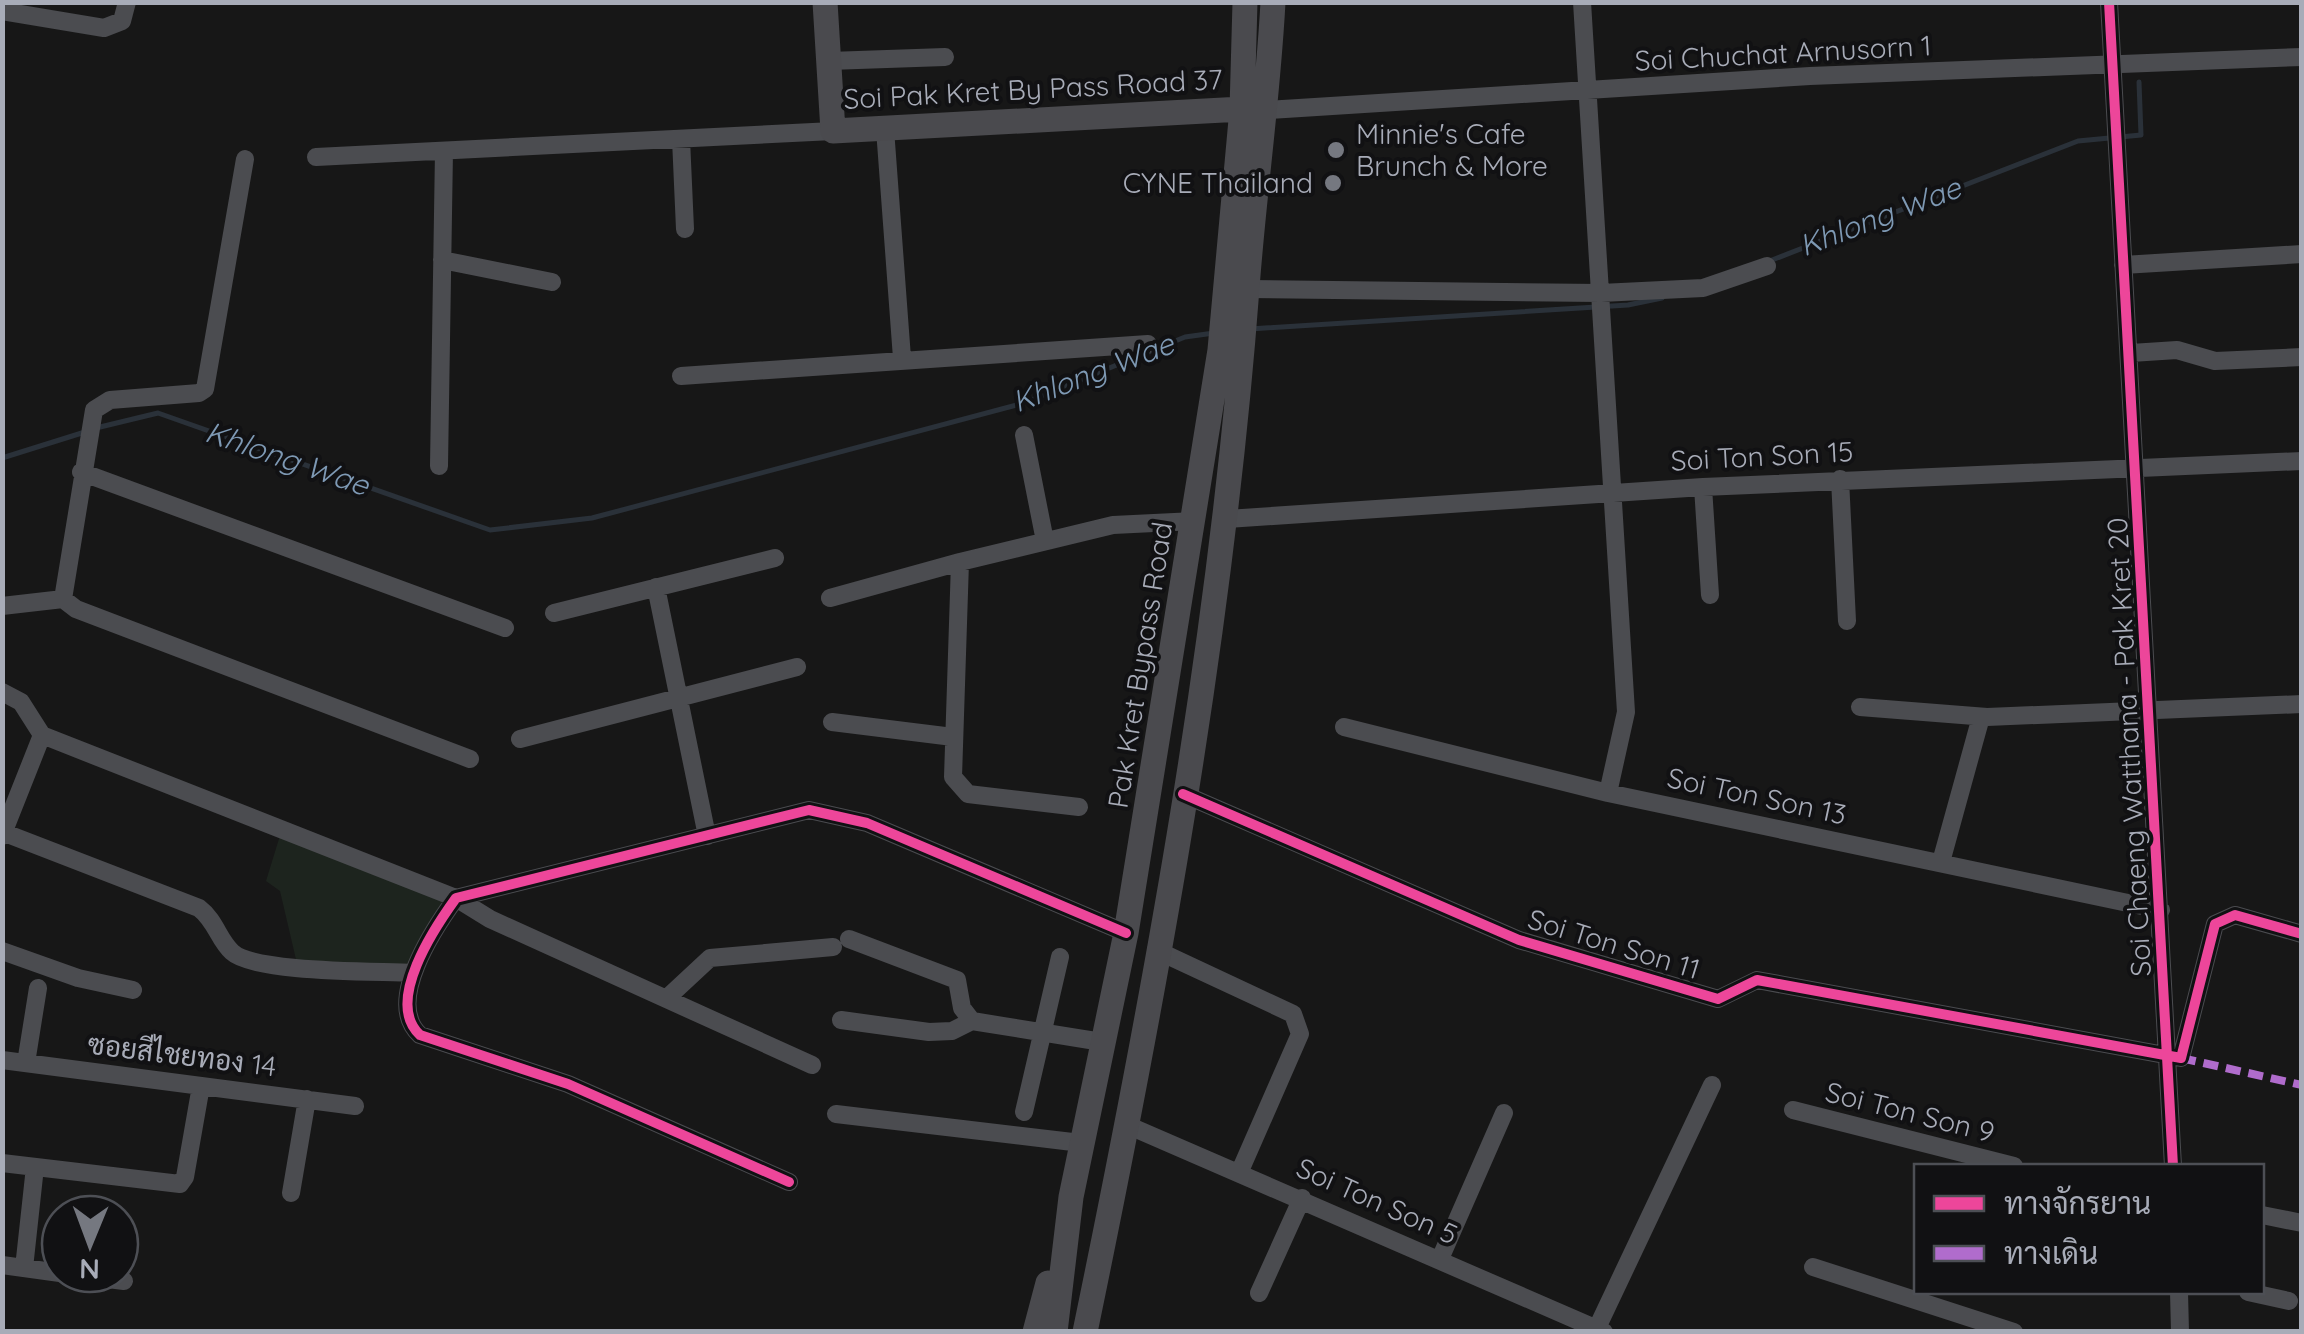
<svg xmlns="http://www.w3.org/2000/svg" width="2304" height="1334" font-family="Quicksand,Sarabun,sans-serif">
	<style>
		.green { fill: #1d241e }
		.lines { fill: none; stroke-linecap: round; stroke-linejoin: round }
		.stream { stroke: #2a3139; stroke-width: 5 }
		.street { stroke: #4b4c50; stroke-width: 18 }
		.secondary { stroke: #4a4a4e; stroke-width: 25 }
		.quiet { stroke: #b06ccc; stroke-width: 8; stroke-dasharray: 15 8; stroke-linecap: butt }
		.cycleway-casing { stroke: #111113; stroke-width: 16 }
		.cycleway { stroke: #ed469a; stroke-width: 10 }
		.poi-dot { fill: #757880; stroke: #111113; stroke-width: 4 }
		.labels { text-anchor: middle; stroke-width: 8; stroke-linejoin: round; paint-order: stroke }
		.street-label { font-size: 28px; fill: #a8acb8; stroke: #111113 }
		.poi-label { font-size: 28px; fill: #a8acb8; stroke: #111113; text-anchor: start }
		.water-label { font-size: 30px; font-style: italic; fill: #7e99b4; stroke: #111113 }
	</style>
	<rect width="100%" height="100%" fill="#171717"/>
	<path class="green" d="M282 829 456 898 412 973 298 968 280 891 266 881Z"/>
	<g class="lines">
		<path class="stream" d="M1767 262 2078 141 2141 135 2139 82
			M1250 329 1628 305 1662 298
			M96 428 158 413 490 530 592 518 1024 403 1185 337 1214 333
			M2 458 85 432"/>
		<path class="street" d="M1582 2 1626 712 1608 793
			M2109 2 2173 1166
			M2 11 104 28 122 21 127 2
			M829 61 945 57
			M1268 110 1810 76 2302 57
			M885 129 902 358
			M681 139 685 229
			M316 157 833 131
			M442 260 552 282
			M2123 265 2302 254
			M1247 289 1601 293 1703 288 1767 266
			M2131 353 2177 350 2215 361 2302 357
			M681 376 1148 344
			M1024 435 1045 541
			M439 466 444 151
			M81 472 505 628
			M1840 479 1847 621
			M1703 487 1710 595
			M1227 519 1703 487 2302 461
			M656 587 707 836
			M830 598 960 562
			M63 599 94 410 110 400 199 393 205 389 245 159
			M2 606 63 599 76 609 470 759
			M554 613 775 558
			M2 692 21 702 42 735 456 898 490 919 812 1065
			M1860 707 1987 717 2302 704
			M832 722 953 737
			M1344 727 1608 793 2161 910
			M520 739 797 667
			M1183 794 1519 940 1718 999 1757 980 2181 1058 2215 924 2235 915 2302 934
			M1079 807 968 794 953 777 960 562 1113 525 1195 521
			M2 832 199 908C216 921 218 939 232 952 254 973 378 971 412 973
			M2 836 42 735
			M1941 862 1981 717
			M849 939 957 980 962 1008 972 1021
			M1156 950 1293 1014 1300 1034 1240 1171
			M2 951 78 978 133 990
			M667 998 710 958 833 947
			M841 1020 929 1032 952 1031 972 1021 1102 1042
			M2 1060 355 1106
			M26 1063 38 988
			M1793 1110 2014 1166
			M1024 1112 1060 957
			M836 1114 1081 1143
			M1127 1125 1604 1332
			M2 1163 180 1184 185 1177 201 1086
			M789 1182 568 1084 420 1035C384 1002 435 927 456 898L809 810 867 823 1126 933
			M291 1193 307 1099
			M2262 1215 2302 1223
			M1440 1259 1504 1113
			M2 1265 60 1273
			M1813 1267 2014 1332
			M24 1268 35 1167
			M68 1274 124 1281
			M2179 1292 2180 1332
			M2248 1292 2289 1301
			M1259 1293 1302 1198
			M1597 1328 1712 1085"/>
		<path class="secondary" d="M825 2 833 131 1242 109
			M1035 1332 1048 1283
			M1055 1332 1071 1197 1126 933 1220 350 1242 109 1245 2
			M1085 1332C1156 989 1221 637 1247 288 1254 193 1268 98 1273 2"/>
		<path class="quiet" d="M2181 1058 2302 1085"/>
		<defs>
			<path id="cycleway" d="M2109 2 2173 1166
				M1183 794 1519 940 1718 999 1757 980 2181 1058 2215 924 2235 915 2302 934
				M789 1182 568 1084 420 1035C384 1002 435 927 456 898L809 810 867 823 1126 933"/>
		</defs>
		<use href="#cycleway" class="cycleway-casing"/>
		<use href="#cycleway" class="cycleway"/>
	</g>
	<g class="poi-dot">
		<circle cx="1336" cy="150" r="10"/>
		<circle cx="1333" cy="183" r="10"/>
	</g>
	<g class="labels">
		<g class="street-label">
			<text transform="translate(1783 53) rotate(-3)" y="10">Soi Chuchat Arnusorn 1</text>
			<text transform="translate(1033 89) rotate(-3)" y="10">Soi Pak Kret By Pass Road 37</text>
			<text transform="translate(1762 456) rotate(-3)" y="10">Soi Ton Son 15</text>
			<text transform="translate(1140 665) rotate(-81)" y="10">Pak Kret Bypass Road</text>
			<text transform="translate(2129 747) rotate(-93)" y="10">Soi Chaeng Watthana - Pak Kret 20</text>
			<text transform="translate(1757 796) rotate(12)" y="10">Soi Ton Son 13</text>
			<text transform="translate(1614 944) rotate(17)" y="10">Soi Ton Son 11</text>
			<text transform="translate(182 1055) rotate(7)" y="10">ซอยสีไชยทอง 14</text>
			<text transform="translate(1910 1112) rotate(14)" y="10">Soi Ton Son 9</text>
			<text transform="translate(1377 1201) rotate(24)" y="10">Soi Ton Son 5</text>
		</g>
		<g class="poi-label">
			<text x="1356" y="144">Minnie's Cafe<tspan x="1356" dy="32">Brunch &amp; More</tspan></text>
			<text x="1313" y="193" text-anchor="end">CYNE Thailand</text>
		</g>
		<g class="water-label">
			<text transform="translate(1880 217) rotate(-21)" y="10">Khlong Wae</text>
			<text transform="translate(1093 373) rotate(-21)" y="10">Khlong Wae</text>
			<text transform="translate(287 459) rotate(19)" y="10">Khlong Wae</text>
		</g>
	</g>
	<rect width="2304" height="1334" fill="none" stroke="#a8acb8" stroke-width="10"/>
	<rect x="1914" y="1164" width="350" height="130" fill="#111113" stroke="#4d4f55" stroke-width="2.5"/>
	<rect x="1934" y="1196" width="50" height="15" fill="#ed469a" stroke="#4d4f55" stroke-width="2.5"/>
	<text x="2004" y="1214" font-size="30" fill="#a8acb8">ทางจักรยาน</text>
	<rect x="1934" y="1246" width="50" height="15" fill="#b06ccc" stroke="#4d4f55" stroke-width="2.5"/>
	<text x="2004" y="1264" font-size="30" fill="#a8acb8">ทางเดิน</text>
	<g transform="translate(90 1244) rotate(181)"><circle r="48" fill="#111113" stroke="#4d4f55" stroke-width="2.5"/>
	<path d="M0-8L18 38L0 25L-18 38Z" fill="#757880"/>
	<text y="-15" font-size="28" font-weight="bold" text-anchor="middle" fill="#a8acb8">N</text>
	</g>
</svg>
